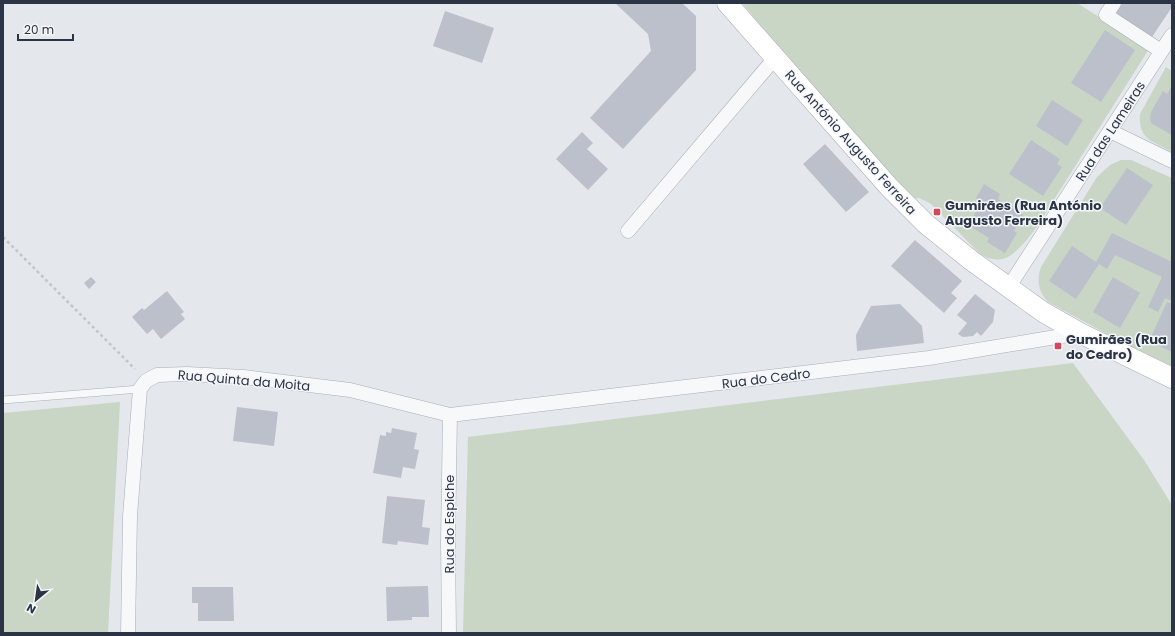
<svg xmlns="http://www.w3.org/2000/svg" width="1175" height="636" font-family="Poppins,sans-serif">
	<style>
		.green { fill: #c9d6c5 }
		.building { fill: #bbc0ca }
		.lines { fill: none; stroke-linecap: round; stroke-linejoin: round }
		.lane-casing { stroke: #a9aeb7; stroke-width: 8 }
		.street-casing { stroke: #a9aeb7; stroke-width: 15 }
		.secondary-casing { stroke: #a9aeb7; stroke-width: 21 }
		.path { stroke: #c2c5cb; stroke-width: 2.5; stroke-dasharray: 3 3; stroke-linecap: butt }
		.lane { stroke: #f7f8fa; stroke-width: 7 }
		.street { stroke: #f7f8fa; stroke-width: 14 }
		.secondary { stroke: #fff; stroke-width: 20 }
		.poi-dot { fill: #d1495b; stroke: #f4f6f9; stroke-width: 1.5 }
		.labels { text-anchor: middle; stroke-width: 3; stroke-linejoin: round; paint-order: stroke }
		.street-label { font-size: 13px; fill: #2b3445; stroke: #f4f6f9 }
		.poi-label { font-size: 13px; font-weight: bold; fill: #2b3445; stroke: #f4f6f9; text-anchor: start }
	</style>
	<rect width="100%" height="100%" fill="#e4e7ec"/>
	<path class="green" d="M742 3H1077L1149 49C1120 95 1091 141 1062 187 1049 207 1031 241 1011 255 1002 262 989 260 980 254L931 204 919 198 912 199 828 108Z
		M1166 67 1172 71V152C1152 141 1138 139 1140 114Z
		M1121 160H1131L1172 178V366L1127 345 1048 302C1039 293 1036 280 1041 267L1097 177 1110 165Z
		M1073 363 1144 460 1172 505V633H463L468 437Z
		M120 402 108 633H3V413Z"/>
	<path class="building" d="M615 3H682L696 16V70L623 149 590 118 651 51 648 34Z
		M1122 3H1172V7L1152 37 1115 13Z
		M445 11 494 28 482 63 433 46Z
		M1105 30 1135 50 1101 102 1071 83Z
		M1172 86V135L1151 123 1150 118 1151 112 1163 91 1167 94Z
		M1052 100 1083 120 1067 146 1036 126Z
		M582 132 593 143 587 149 608 169 588 190 556 159Z
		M1031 140 1060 159 1057 164 1062 167 1043 196 1009 174Z
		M825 144 869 192 846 212 803 164Z
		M1127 168 1153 185 1126 225 1100 208Z
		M984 184 1000 194 998 199 1023 215 1014 231 1017 233 1005 253 987 242 989 238 968 225 982 202 976 198Z
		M1112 233 1172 262V301L1165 298 1158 312 1148 307 1162 277 1115 255 1107 269 1099 264 1076 299 1049 281 1072 246 1096 262Z
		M915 240 962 281 951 293 957 298 944 313 891 266Z
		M91 277 96 282 89 289 84 283Z
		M1113 277 1140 293 1120 328 1093 312Z
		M167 291 184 312 181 314 185 319 161 339 153 329 147 334 132 317 142 308 144 310Z
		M975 294 995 310 993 322 981 336 977 332 973 336 963 337 958 334 967 323 957 315Z
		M1167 302 1172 304V352L1149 341Z
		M900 304 922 326 924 343 857 351 856 335 871 306Z
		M237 407 278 412 274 446 233 441Z
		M392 428 417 433 414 449 419 450 415 469 403 467 401 478 373 473 380 435 386 436V432L391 433Z
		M387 496 425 500 422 527 430 528 428 545 398 541 397 545 382 543Z
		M428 586 429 617H412V620L387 621 386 587Z
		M192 587H233L234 621H198V603H192Z"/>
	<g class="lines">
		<defs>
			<path id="lane" d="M3 400 140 389"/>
			<path id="street" d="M1114 3 1106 15 1161 51
				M1110 131 1172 161
				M628 231 775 58
				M1008 288 1172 35
				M128 633 130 516 140 389 146 381 157 375 187 374 244 377 350 390 450 415 929 358 1080 333
				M449 633 448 542 450 415"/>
			<path id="secondary" d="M727 3 889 187 926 224 972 261 1043 312 1080 333 1172 378"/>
		</defs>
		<use href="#lane" class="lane-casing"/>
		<use href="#street" class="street-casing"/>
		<use href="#secondary" class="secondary-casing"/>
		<path class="path" d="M3 237 135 369"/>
		<use href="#lane" class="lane"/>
		<use href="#street" class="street"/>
		<use href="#secondary" class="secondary"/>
	</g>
	<g class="poi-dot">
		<rect x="933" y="208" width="8" height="8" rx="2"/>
		<rect x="1054" y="342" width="8" height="8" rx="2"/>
	</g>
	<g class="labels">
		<g class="street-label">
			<text transform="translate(1110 131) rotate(-57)" y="5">Rua das Lameiras</text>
			<text transform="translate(851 142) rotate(48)" y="5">Rua António Augusto Ferreira</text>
			<text transform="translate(766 378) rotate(-7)" y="5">Rua do Cedro</text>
			<text transform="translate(244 380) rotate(5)" y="5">Rua Quinta da Moita</text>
			<text transform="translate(449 524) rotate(-90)" y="5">Rua do Espiche</text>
		</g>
		<g class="poi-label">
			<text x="945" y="210">Gumirães (Rua António<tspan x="945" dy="15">Augusto Ferreira)</tspan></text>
			<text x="1066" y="344">Gumirães (Rua<tspan x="1066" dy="15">do Cedro)</tspan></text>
		</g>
	</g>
	<rect width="1175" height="636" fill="none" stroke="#2b3445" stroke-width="8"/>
	<g transform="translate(36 600) rotate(209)" stroke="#f4f6f9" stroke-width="3" paint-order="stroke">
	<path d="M0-3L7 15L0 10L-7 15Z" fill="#2b3445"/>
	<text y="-6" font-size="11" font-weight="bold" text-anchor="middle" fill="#2b3445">N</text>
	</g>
	<path d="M18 34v6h55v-6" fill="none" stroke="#2b3445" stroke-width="2"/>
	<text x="24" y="34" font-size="12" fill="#2b3445" stroke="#f4f6f9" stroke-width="3" paint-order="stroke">20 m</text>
</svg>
